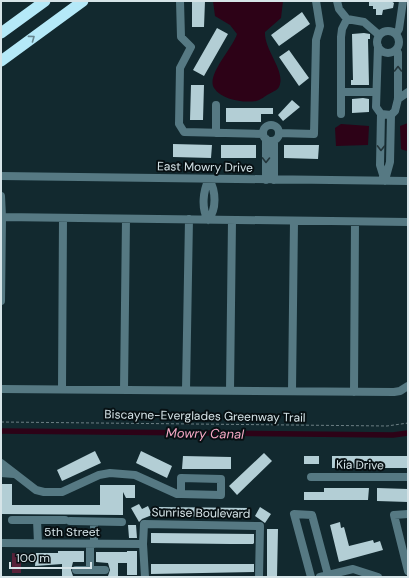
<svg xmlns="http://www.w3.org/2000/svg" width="409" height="578" font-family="'DM Sans',sans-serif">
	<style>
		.green { fill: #582239 }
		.water { fill: #2d0217 }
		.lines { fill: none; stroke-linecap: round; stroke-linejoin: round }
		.canal { stroke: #2d0217; stroke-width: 5.5 }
		.building { fill: #b3ced5 }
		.path { stroke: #6c7f84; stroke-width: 1; stroke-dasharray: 3 2; stroke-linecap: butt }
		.minor { stroke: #567983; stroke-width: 8 }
		.highway { stroke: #b5e9f8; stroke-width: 11 }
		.oneway { stroke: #678791 }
		.oneway2 { stroke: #23353a }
		.labels { text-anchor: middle; stroke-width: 4; stroke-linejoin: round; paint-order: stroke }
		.street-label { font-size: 12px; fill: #d6e4e8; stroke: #071013 }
		.water-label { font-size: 13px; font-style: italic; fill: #f7a8c5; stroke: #071013 }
	</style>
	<rect width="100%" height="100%" fill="#12292f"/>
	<path class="green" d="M12 553 21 554V573H12Z"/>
	<path class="water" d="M213 1H283L281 18 265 32C264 49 284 69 280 84 279 90 274 91 269 94 265 96 261 100 256 101 243 103 222 100 214 88 206 75 233 48 237 34L230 25 215 16Z
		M408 123V151L403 150 401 149 400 126Z
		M341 124 369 126 368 145 336 146 335 128Z"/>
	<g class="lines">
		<path class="canal" d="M1 431 393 435 408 433"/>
	</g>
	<path class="building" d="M192 1H205L204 27H192Z
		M369 1H391L394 3 393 8 383 10 382 15H376V9H373V6H369Z
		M302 12 310 24 279 46 271 35Z
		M217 28 228 34 204 76 193 70Z
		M364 33 370 34V39H368L369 85H351V80H353L352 34Z
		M289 50 309 78 299 86 279 57Z
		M191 85H204L203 120H190Z
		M363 98 369 99V112L352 113V99Z
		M292 100 300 107 283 121 278 115Z
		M226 108H273V114H261V122H226Z
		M173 144 212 145 211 158 173 157Z
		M221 145H256V158H221Z
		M284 145H319L318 159 284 158Z
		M95 451 101 463 62 481 57 470Z
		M141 451 172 466 167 478 136 463Z
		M264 453 272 461 237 495 229 486Z
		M183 456 231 457V469H182Z
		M304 456H319V464H304Z
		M332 456H408V468H332Z
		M1 484H12V505H100V485H135V498H126L123 492V515L1 514Z
		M324 488H369L368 500H304V492H324Z
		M377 488 408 489V502L377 501Z
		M139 504 142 509 148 506 152 515 142 519 139 522 131 508Z
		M159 507 250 508V517L159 516Z
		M260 507 271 514 265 523 255 516Z
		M340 522 341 528 344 527 349 546 373 540 374 543 380 541 383 550 339 562 330 525Z
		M128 525H136L137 538H129Z
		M267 529H278L277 577H267Z
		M151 533 254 534V543L253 544H230L151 543Z
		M58 551H84V562H73L71 570 73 576H62V564L35 566 36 553H58Z
		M127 551H137V575H127V563H118V576H108L110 570 108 563 96 562V552H127Z
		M151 564H254V572L151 574Z"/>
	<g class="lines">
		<path class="path" d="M1 422 387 426 408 423"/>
		<path class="minor" d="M180 1 181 37 191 47 180 68 179 124 184 132 263 134
			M337 1 339 9 347 19 364 22 379 35
			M377 42a11 11 0 1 1 22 0a11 11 0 1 1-22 0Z
			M396 34 399 29 403 1
			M378 46 376 107 381 114 380 165 385 181
			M341 92H375
			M398 99 408 92
			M341 114V37L342 29 347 19
			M381 114 391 115 395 111 398 99V53L396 50
			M263 133a8 8 0 1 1 16 0a8 8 0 1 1-16 0Z
			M216 133V105
			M279 133 314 134 316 40 320 26 316 1
			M266 139V180
			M1 176 408 181
			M209 179C216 191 217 209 208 220 201 208 203 191 209 179Z
			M274 180V141
			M385 180 390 162 391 115
			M1 196 2 217
			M1 301 2 217 408 222
			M1 389 394 392 400 391 408 386
			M62 389 63 218
			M124 390 126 219
			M186 390 189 219
			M230 391 232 220
			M292 391 294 221
			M354 392 355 222
			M1 463 36 490 44 492H62L99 475 110 473 135 475 177 494H181L221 495V479L181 478V494
			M1 473 14 474
			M311 477H408
			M408 514 394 515 408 571
			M12 520H65
			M37 520 38 543
			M70 521 122 522
			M94 522V544
			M1 543 143 544
			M76 570H105
			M90 570V544
			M145 577 143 544 144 524 260 526 259 577
			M311 577 294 514 312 515 328 575
			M320 577 353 569 378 577"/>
		<path class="highway" d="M1 33 45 1
			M1 61 83 1"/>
	</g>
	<defs><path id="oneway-chevron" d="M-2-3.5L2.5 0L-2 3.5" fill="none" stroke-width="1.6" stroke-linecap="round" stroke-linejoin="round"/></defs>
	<use class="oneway" href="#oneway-chevron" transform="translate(32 38) rotate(-36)"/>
	<g class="oneway2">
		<use href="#oneway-chevron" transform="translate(398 69) rotate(-90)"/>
		<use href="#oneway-chevron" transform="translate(381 148) rotate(91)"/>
		<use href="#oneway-chevron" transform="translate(266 160) rotate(91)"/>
	</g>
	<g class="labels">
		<g class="street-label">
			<text transform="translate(205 167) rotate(1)" y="4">East Mowry Drive</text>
			<text transform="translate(205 416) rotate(1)" y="4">Biscayne-Everglades Greenway Trail</text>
			<text transform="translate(360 465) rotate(1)" y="4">Kia Drive</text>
			<text transform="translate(201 513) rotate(1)" y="4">Sunrise Boulevard</text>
			<text x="72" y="536">5th Street</text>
		</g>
		<g class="water-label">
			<text transform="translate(205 433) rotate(1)" y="5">Mowry Canal</text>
		</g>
	</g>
	<rect width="409" height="578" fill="none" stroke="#d6e4e8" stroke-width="4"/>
	<path d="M10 562v6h81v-6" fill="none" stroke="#d6e4e8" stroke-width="2"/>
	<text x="16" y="562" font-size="12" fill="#d6e4e8" stroke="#071013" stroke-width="3" paint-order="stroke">100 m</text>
</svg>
